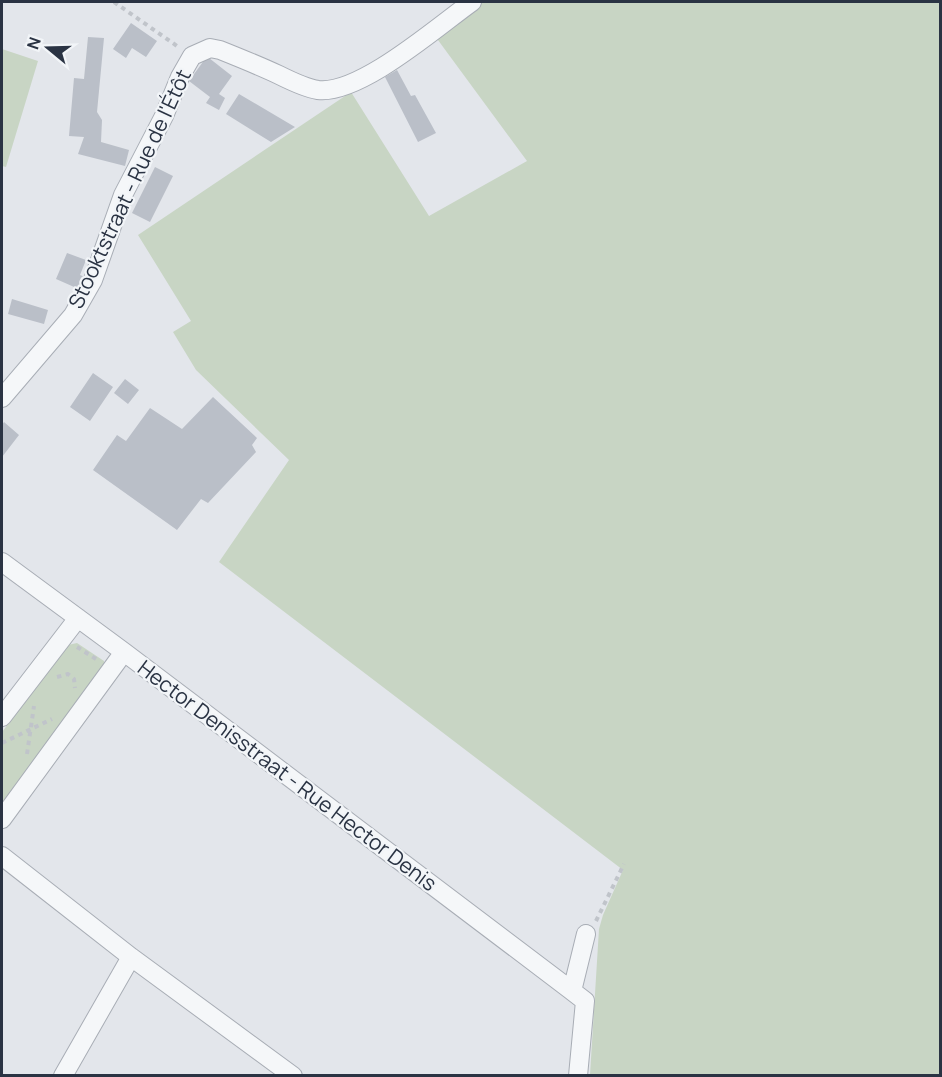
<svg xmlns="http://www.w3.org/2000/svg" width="942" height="1077" font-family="Manrope,sans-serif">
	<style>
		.green { fill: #c8d5c4 }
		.building { fill: #babfc8 }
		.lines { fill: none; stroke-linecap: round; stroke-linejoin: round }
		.street-casing { stroke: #a8adb5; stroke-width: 20 }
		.path { stroke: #c0c4ca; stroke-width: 4; stroke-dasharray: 4.5 4.5; stroke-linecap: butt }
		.street { stroke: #f5f7f9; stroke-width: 18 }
		.labels { text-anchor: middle; stroke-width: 4.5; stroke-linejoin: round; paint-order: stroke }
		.street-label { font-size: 21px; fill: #2a3343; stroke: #f2f5f8 }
	</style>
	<rect width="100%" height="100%" fill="#e3e6eb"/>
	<path class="green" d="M481 2H940V1075H590L599 929 603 915 623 870 219 562 289 460 196 370 173 332 191 321 138 235 351 92 429 216 527 161 435 36Z
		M2 49 38 61 6 167 2 166Z
		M77 643 104 661V669L2 804V732L68 645Z"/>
	<path class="building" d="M131 23 157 41 146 57 132 48 126 58 113 49Z
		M88 37 104 38 97 112 102 120 101 142 129 150 125 166 78 154 84 137 69 136 74 78 84 79Z
		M209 58 232 76 219 94 225 98 219 110 206 103 210 97 189 81 205 59Z
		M397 70 411 96 415 95 436 133 418 142 385 77Z
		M239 94 295 127 271 142 226 114Z
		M155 167 173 176 150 222 132 213Z
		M67 253 86 260 80 275 87 278 81 290 56 279Z
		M12 299 48 310 44 324 8 314Z
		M93 373 113 387 90 421 70 407Z
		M125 379 139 390 128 404 114 393Z
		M213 397 257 438 252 445 256 452 208 503 201 499 177 530 93 470 117 435 126 441 150 408 182 429Z
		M4 422 19 435 2 457V425Z"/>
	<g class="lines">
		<defs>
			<path id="street" d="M2 398 73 315 93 280 123 195 164 116 180 77 192 56 210 48 220 50C240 58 260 66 279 75 291 81 305 88 318 90 360 95 438 26 472 2
				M2 562 124 652 572 991
				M2 717 78 618
				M2 819 124 652
				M2 856 131 957 293 1076
				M63 1076 131 957
				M578 1076 585 1001 572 991 586 934"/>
		</defs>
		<use href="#street" class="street-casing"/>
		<path class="path" d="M114 2 177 46
			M77 647 96 659
			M57 677 68 674 74 679 75 688
			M2 743 52 719
			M27 754 34 706
			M596 921 624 864"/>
		<use href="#street" class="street"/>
	</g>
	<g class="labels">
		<g class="street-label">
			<text transform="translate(130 189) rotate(-65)" y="7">Stooktstraat - Rue de l'Étôt</text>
			<text transform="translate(287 776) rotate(37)" y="7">Hector Denisstraat - Rue Hector Denis</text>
		</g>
	</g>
	<rect width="942" height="1077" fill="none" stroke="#2a3343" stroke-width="6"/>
	<g transform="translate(48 48) rotate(289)" stroke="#f2f5f8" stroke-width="4.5" paint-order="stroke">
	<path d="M0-4.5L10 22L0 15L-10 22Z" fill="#2a3343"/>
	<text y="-9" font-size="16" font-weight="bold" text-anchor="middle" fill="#2a3343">N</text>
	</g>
</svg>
